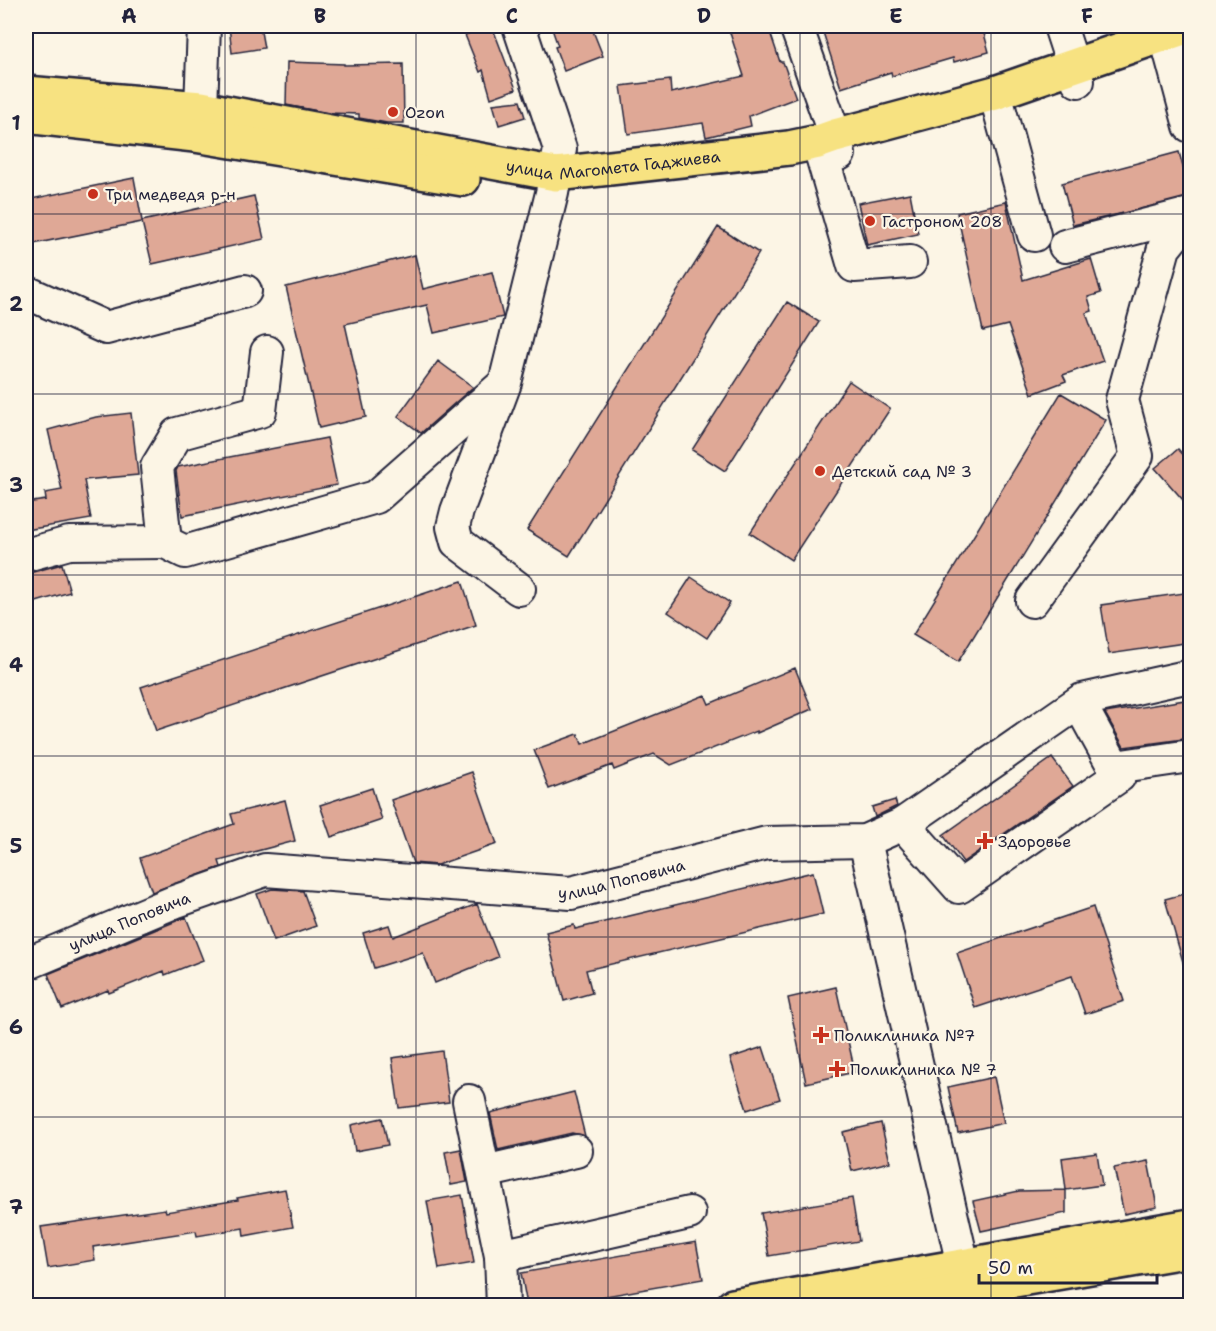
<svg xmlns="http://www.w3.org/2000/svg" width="1216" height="1331" font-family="'Shantell Sans',sans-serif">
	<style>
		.building { fill: #dfa896; stroke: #22223b; stroke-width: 1.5 }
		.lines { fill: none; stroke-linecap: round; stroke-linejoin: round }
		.minor-casing { stroke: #22223b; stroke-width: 36 }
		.major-casing { stroke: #22223b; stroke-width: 38 }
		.minor { stroke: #fcf5e5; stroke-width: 32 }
		.major { stroke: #f7e281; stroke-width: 33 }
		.grid { fill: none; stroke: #22223b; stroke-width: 1.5; stroke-opacity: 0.55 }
		.poi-dot { fill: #c8321e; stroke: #fcf5e5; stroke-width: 2 }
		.labels { text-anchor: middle; stroke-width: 4.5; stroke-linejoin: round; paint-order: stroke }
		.poi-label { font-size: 16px; fill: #22223b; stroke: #fcf5e5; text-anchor: start }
		.street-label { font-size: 16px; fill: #22223b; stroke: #fcf5e5 }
		.neatline { fill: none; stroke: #22223b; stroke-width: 2 }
		.grid-label { font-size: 20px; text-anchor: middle; font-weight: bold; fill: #22223b }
	</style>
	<rect width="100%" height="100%" fill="#fcf5e5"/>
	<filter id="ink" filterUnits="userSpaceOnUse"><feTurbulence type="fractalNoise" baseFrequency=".0167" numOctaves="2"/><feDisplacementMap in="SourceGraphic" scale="12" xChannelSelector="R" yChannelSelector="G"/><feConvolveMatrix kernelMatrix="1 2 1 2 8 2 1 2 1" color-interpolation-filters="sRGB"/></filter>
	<g filter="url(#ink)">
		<path class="building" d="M229 26H260L264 48 232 53Z
			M488 26H492L516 89 491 98 483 70 480 72 465 35Z
			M551 26H591L603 56 564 71 555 47 558 46Z
			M753 26H768L780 62H783L796 98 749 116 751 126 706 137 703 123 628 134 621 86 670 80 671 93 744 76 730 33Z
			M821 26H982L989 52 954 62 953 58 892 76 891 72 841 88Z
			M287 62 344 64V65L403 64 404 123H387L359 118V114L329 113 286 105Z
			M520 101 525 117 499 125 493 104Z
			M1179 152 1191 197 1073 225 1062 183Z
			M134 178 142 221 254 196 264 239 152 264 142 222 28 245 26 234V200Z
			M910 193 918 234 867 245 858 203Z
			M1006 202 1023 280 1091 259 1101 293 1088 297 1092 311 1086 313 1103 361 1063 375 1066 381 1032 394 1008 325 983 331 957 213Z
			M718 227 759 253 569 556 527 530Z
			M415 255 423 289 492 272 503 317 434 333 427 305 345 324 366 417 319 428 286 287Z
			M787 302 819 322 725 471 692 450Z
			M438 361 473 387 421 433 398 416Z
			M849 381 890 409 791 560 750 533Z
			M1061 393 1106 420 958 662 913 635Z
			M131 413 138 475 84 480 91 519 26 530V503L46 500 45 493 62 490 48 430 96 417Z
			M327 438 337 485 182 516 176 471 178 467Z
			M1178 449 1191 463V509L1155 468Z
			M62 564 70 592 26 605V574Z
			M691 577 730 603 707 638 668 612Z
			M462 581 476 625 156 731 141 687Z
			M1191 592V642L1109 654 1101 605Z
			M795 668 812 709 757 733V731L671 765 654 754 614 770 612 765 549 789 534 750 578 734 582 744 705 695 709 704Z
			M1191 699V738L1124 747 1105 713Z
			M1052 758 1073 786 963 862 943 835Z
			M472 772 497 844 437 865 413 863 391 800Z
			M372 788 382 820 331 837 320 805Z
			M285 800 295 841 219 861 221 867 152 892 140 858 234 824 231 814Z
			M895 800 897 806 875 817 872 807Z
			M813 872 823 914 586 970 592 993 564 1001 546 932 574 925 575 929Z
			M272 889 303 891 316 926 274 941 257 894Z
			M1191 892V968L1185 969 1165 899Z
			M477 904 498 957 435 983 423 953 374 968 363 933 389 925 393 937Z
			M1093 907 1124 1001 1085 1014 1072 976 975 1008 957 953Z
			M186 917 203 960 165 975 164 971 109 993 108 990 62 1009 48 974Z
			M836 987 855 1072 806 1083 788 998Z
			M763 1047 780 1099 747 1110 730 1058Z
			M442 1051 449 1102 399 1108 392 1058Z
			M994 1077 1004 1123 958 1133 948 1087Z
			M574 1092 585 1136 572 1133 498 1150 490 1113Z
			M382 1118 388 1145 355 1151 351 1125Z
			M881 1123 890 1162 852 1171 843 1132Z
			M461 1149 467 1182 451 1185 445 1152Z
			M1097 1153 1102 1185 1066 1190 1062 1158Z
			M1148 1161 1157 1207 1124 1214 1114 1168Z
			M285 1189 293 1227 244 1236 243 1228 197 1236 196 1231 93 1247 95 1260 48 1268 41 1227 165 1209 166 1212 238 1200 237 1198Z
			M1066 1190V1213L981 1231 973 1201 1019 1191Z
			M462 1195 474 1263 439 1269 427 1201Z
			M852 1198 859 1241 769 1256 761 1213Z
			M696 1242 703 1279 555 1305H527L521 1273Z"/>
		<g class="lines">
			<defs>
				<g id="minor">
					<path d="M796 26 835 136 839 154"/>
					<path d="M1060 26 1078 81"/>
					<path d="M1165 33 1190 126"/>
					<path d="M995 93 1034 235"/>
					<path d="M196 135 201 108 204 26"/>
					<path d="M818 142 854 266 910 262"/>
					<path d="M1065 246 1190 214"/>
					<path d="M26 292 106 328 245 291"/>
					<path d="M165 542 185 552 376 497 502 386"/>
					<path d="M26 555 69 543 165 542 157 467 177 434 260 411 267 352"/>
					<path d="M519 589 457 542 453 527 457 511 505 383 552 193 560 149 519 26"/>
					<path d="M1032 601 1137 456 1122 400 1164 248 1190 216"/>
					<path d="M1115 767 1190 756"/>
					<path d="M903 824 959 887 1119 776 1079 703"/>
					<path d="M865 841 963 1265 967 1291"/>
					<path id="s1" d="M26 964 174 902 265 870 571 893 767 843 865 841 903 824 1082 700 1190 676"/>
					<path d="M469 1101 501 1256"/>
					<path d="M484 1172 576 1151"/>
					<path d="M503 1306 501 1256 689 1213"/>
				</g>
				<g id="major">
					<path id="s2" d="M26 93 201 108 556 174 789 148 818 142 835 136 995 93 1189 26"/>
					<path d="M26 116 195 135 463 179"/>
					<path d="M733 1306 1190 1226"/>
					<path d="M882 1306 1009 1281 1190 1250"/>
				</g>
			</defs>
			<use href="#minor" class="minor-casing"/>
			<use href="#major" class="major-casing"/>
			<use href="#minor" class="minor"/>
			<use href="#major" class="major"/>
		</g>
	</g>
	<path class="grid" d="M225 26V1306M416 26V1306M608 26V1306M800 26V1306M991 26V1306M26 214H1190M26 394H1190M26 575H1190M26 756H1190M26 937H1190M26 1117H1190"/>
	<g class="poi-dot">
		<circle cx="393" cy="112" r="6"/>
		<circle cx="93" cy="194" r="6"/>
		<circle cx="870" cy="221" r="6"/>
		<circle cx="820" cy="471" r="6"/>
		<path d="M982 832h6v6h6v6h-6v6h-6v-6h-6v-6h6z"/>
		<path d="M818 1026h6v6h6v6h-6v6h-6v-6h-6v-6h6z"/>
		<path d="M834 1060h6v6h6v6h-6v6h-6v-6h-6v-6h6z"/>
	</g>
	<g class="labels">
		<g class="poi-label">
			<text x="405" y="118">Ozon</text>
			<text x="105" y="200">Три медведя р-н</text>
			<text x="882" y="227">Гастроном 208</text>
			<text x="832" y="477">Детский сад № 3</text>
			<text x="998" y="847">Здоровье</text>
			<text x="834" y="1041">Поликлиника №7</text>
			<text x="850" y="1075">Поликлиника № 7</text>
		</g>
		<g class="street-label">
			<text dy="6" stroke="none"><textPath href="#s2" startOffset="594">улица Магомета Гаджиева</textPath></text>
			<text dy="6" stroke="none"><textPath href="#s1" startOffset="616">улица Поповича</textPath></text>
			<text dy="6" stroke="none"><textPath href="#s1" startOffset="112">улица Поповича</textPath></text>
		</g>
	</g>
	<rect width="1216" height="1331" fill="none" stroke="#fcf5e5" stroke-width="66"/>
	<path d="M979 1274v9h178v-9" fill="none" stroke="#22223b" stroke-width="3"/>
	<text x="988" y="1274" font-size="18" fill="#22223b" stroke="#fcf5e5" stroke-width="4.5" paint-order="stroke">50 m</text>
	<rect x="33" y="33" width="1150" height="1265" class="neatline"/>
	<g class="grid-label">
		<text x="129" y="23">A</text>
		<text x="320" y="23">B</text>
		<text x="512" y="23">C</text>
		<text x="704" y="23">D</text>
		<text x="896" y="23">E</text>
		<text x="1087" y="23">F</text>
		<text x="16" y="130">1</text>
		<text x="16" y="311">2</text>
		<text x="16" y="492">3</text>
		<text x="16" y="672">4</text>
		<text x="16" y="853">5</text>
		<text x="16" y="1034">6</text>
		<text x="16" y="1214">7</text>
	</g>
</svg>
